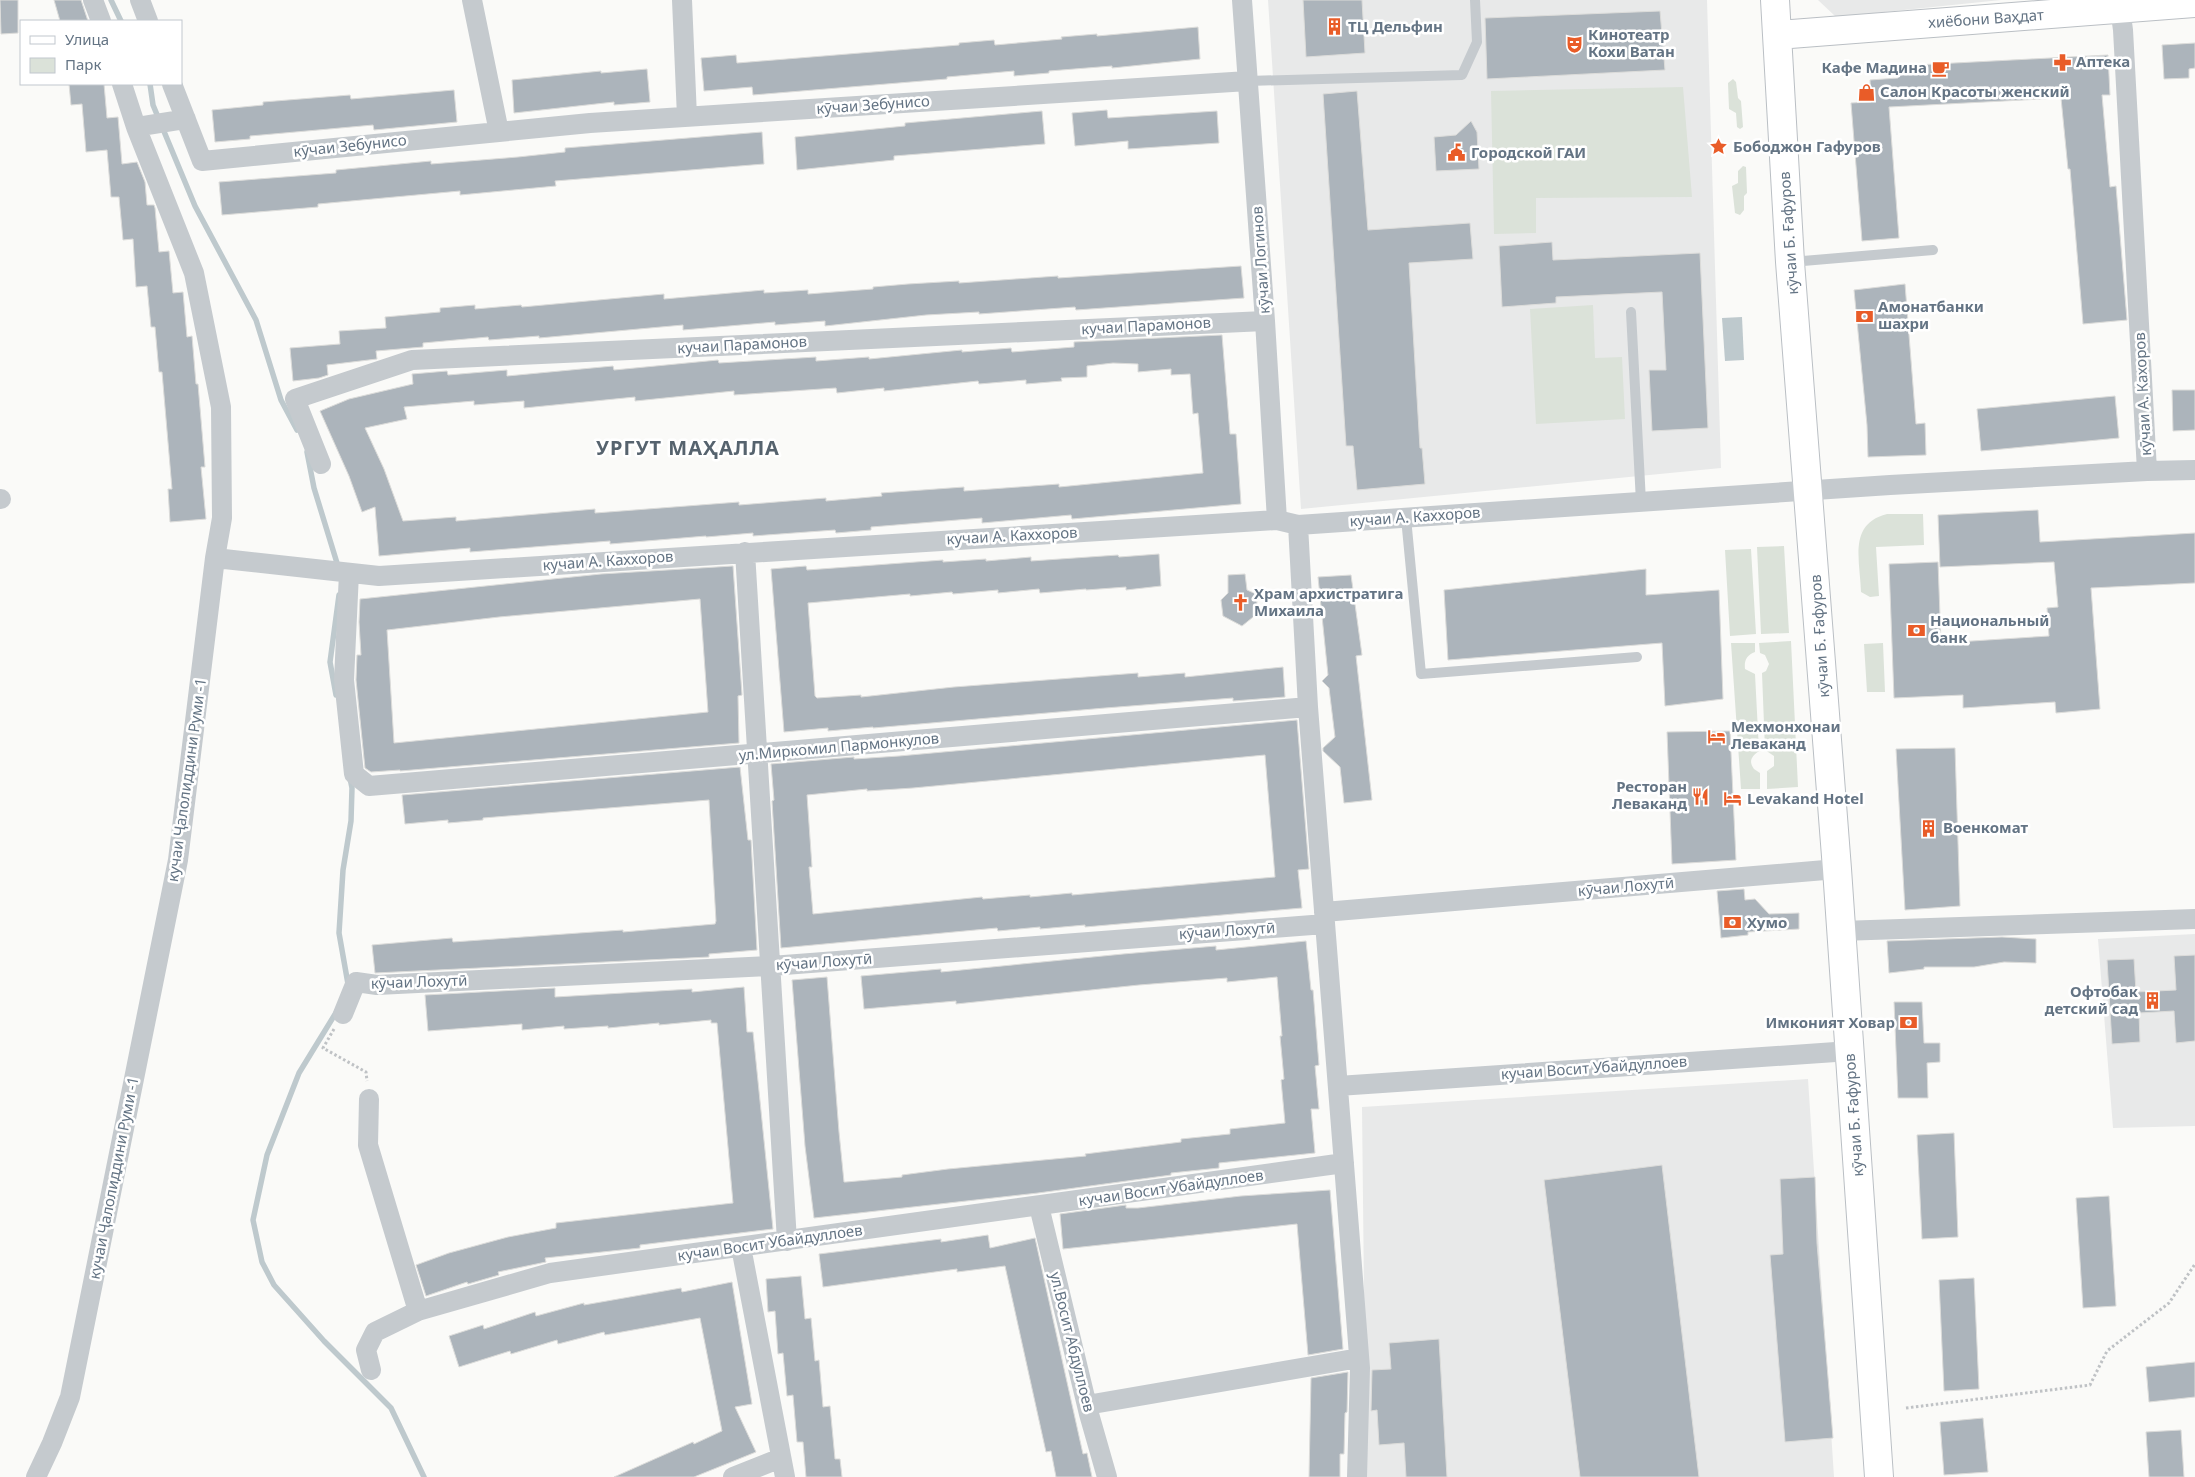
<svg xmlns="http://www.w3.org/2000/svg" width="2195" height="1477" font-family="'Noto Sans',sans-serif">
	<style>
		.built { fill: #e8e9e9 }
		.green { fill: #dbe2d9 }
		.water { fill: #bec9cd }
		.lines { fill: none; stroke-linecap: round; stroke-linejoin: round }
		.stream { stroke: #bec9cd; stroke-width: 5.5 }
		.building { fill: #acb4bb; stroke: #dcdcda; fill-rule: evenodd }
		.secondary-casing { stroke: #babfc4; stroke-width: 30 }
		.path { stroke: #bfc2c5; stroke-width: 3; stroke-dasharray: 2.5 2.5; stroke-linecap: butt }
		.lane { stroke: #c5cace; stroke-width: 10 }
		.street { stroke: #c5cace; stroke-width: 20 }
		.secondary { stroke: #fff; stroke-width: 28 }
		.labels { text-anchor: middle; stroke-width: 5; stroke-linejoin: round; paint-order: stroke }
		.street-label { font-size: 15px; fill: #647484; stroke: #fff }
		.poi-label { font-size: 15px; font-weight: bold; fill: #647484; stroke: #fff; text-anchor: start }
		.district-label { font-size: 20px; font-weight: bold; letter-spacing: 1px; fill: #56636e; stroke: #fff }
	</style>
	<rect width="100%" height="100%" fill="#fafaf8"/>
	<path class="built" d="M1268 0H1707L1721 468 1301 509Z
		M1818 0H2001L1836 17Z
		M2195 934V1126L2113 1128 2098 939Z
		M1808 1079 1834 1477H1366L1362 1107Z"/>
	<path class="green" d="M1733 79 1736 82 1738 98 1741 101 1743 127 1740 129 1737 127 1736 113 1729 109 1728 83Z
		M1683 87 1692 197 1536 198V233L1494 234 1491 91Z
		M1743 166 1746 167 1747 193 1744 196V210L1740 215 1735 213 1732 186 1738 183V171Z
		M1593 305 1595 358 1622 357 1625 419 1536 424 1530 309Z
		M1887 514H1923L1924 545 1876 547 1879 596 1870 597 1861 592C1860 560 1848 524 1887 514Z
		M1784 546 1789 633 1761 634 1757 547Z
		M1751 549 1756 634 1730 636 1725 550Z
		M1791 641 1798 787 1767 789V771L1774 766V756L1765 750 1762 673 1766 671 1769 664 1765 655 1760 653 1759 643Z
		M1731 643H1755V652C1747 655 1744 660 1745 669L1755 674 1759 751C1752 756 1748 761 1754 769L1760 773V789H1741Z
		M1883 643 1885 692H1867L1864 644Z"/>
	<path class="water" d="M1742 317 1744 360 1725 361 1722 318Z"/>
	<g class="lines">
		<path class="stream" d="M111 0 121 21
			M150 84 153 105 195 206 256 320 281 400 297 430
			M307 452 314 488 337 563
			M336 695 330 662 339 595
			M348 984 339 933 343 870 351 821 352 788 350 778
			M337 1011 299 1073 267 1155 253 1220 262 1262 274 1285 324 1341 391 1408 424 1477"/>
	</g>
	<path class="building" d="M0 0H18V33L1 34Z
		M54 0H81L88 21H60Z
		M1303 0H1362L1365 53 1306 57Z
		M1660 11 1665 70 1487 79 1485 18Z
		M1198 27 1200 59 1112 68V66L1049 71V73L1014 76V71L947 77V79L753 95 752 87 704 91 701 58 736 55 737 63 959 45V43L994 40 995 45 1062 39 1061 37 1097 34V36Z
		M2195 43V68L2189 69V78L2164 79 2162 45Z
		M2108 55 2110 95H2102L2110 187 2116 186 2127 320 2083 324 2070 169H2068L2061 98 1889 107 1899 238 1862 241 1851 103 1871 102 1870 80 1898 78 1897 66Z
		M647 69 650 102 614 105V102L514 113 512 80 601 71V73Z
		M69 84H104L107 118 118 117 122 164 137 162 145 182 147 205H154L155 208 159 252 169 251 173 293 183 292 187 337 192 336 196 384H198L205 467H201L206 519 170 522 168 489H172L162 372H159L155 327H151L147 286 136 287 133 239 123 240 119 197H111L107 150 86 152 82 104 71 105Z
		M454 90 457 122 374 130 373 125 318 130 250 136V139L215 142 212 110 263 105V102L350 95 351 99Z
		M1357 91 1368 230 1470 223 1473 259 1409 263 1420 448H1422L1425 484 1357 490 1353 446H1346L1323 94Z
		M1107 110 1108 118 1217 111 1219 143 1128 149V141L1075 146 1072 113Z
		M1042 111 1045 144 894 156V160L797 170 795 137 905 126V123Z
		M1471 121 1477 132 1479 169 1436 171 1434 137 1456 135Z
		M762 132 764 164 555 181 556 186 460 195V191L318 204V207L222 215 219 182 336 173V170L431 161V164L518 157 565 152V148Z
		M1552 242 1553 260 1700 253 1708 428 1652 431 1649 370H1666L1662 292 1556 297V303L1502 307 1499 246Z
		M1241 266 1244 298 1076 310 1075 307 979 314V312L926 315 825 326V321L775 325V322L683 330V325L539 338V336L489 340 488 337 423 343V347L376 351 377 359 327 365 328 375 319 378 293 381 290 348 340 344 339 331 386 328 385 317 440 312V308L475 305V309L521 305 522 307 664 294V299L764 290V293L808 290V294L873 289V287L908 284 959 281V283L1058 276V278Z
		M1905 284 1916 424 1925 423 1926 455 1868 457 1867 425 1854 290Z
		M1222 335 1230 434H1236L1241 504 1072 519 1071 515 982 523V518L871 527V530L836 533 835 530 753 536V533L706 537V536L610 544V541L470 552V548L379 556 375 507 362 512 349 476 320 411 349 399 413 384 412 374 447 371 448 375 507 370V376L613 366 614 370 718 360 719 363 816 357V361L869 357V359L962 350V352L1011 348 1012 352 1074 347V342ZM1113 363 1138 364V372L1171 369V375L1190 374 1193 414 1198 413 1203 473 1059 487V484L964 491V487L881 493 882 496 826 501V498L739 505V502L595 513V509L456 521V517L403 521 384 469 365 428 407 419 404 407 474 401V405L524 401V408L635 397V401L734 391V395L836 388 837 393 884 388V391L978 381 979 384 1026 380V384L1062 381 1061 378 1087 377V366Z
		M2172 390H2195V430L2173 431Z
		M2115 396 2119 438 1981 451 1977 409Z
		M2038 510 2040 542 2195 533V583L2091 588 2100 709 2056 713 2055 702 1963 708V695L1894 698 1889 564 1938 562 1941 643 2049 636 2047 608 2058 607 2054 562 1940 567 1938 515Z
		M1159 554 1161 586 1126 590V587L1086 590V589L1040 593 1039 589 998 593V590L953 594 952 592 910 596V594L808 603 815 696 817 698 861 695V697L954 687 1138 673V677L1185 673V677L1283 667 1285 697 1233 701V698L1105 708 873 728V727L828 731V728L784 732 771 569 806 566 807 570 943 560V562L986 559V561L1031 557V561L1118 555 1119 557Z
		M733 566 742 695 738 696 739 743 400 771V770L371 772 365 768 356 680 357 655H361L359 622 360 599 601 574ZM700 599 708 712 394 743 387 630 499 617Z
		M1646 569V595L1719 590 1723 699 1665 706 1662 643 1448 660 1444 590Z
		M1245 574 1247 590 1256 594 1258 613 1242 626 1223 616 1221 600 1228 593V575Z
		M1351 575 1362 655 1356 656 1372 800 1344 803 1340 767 1323 751V748L1335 737 1329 688 1322 681 1328 675 1318 577Z
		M1297 720 1309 869 1298 870 1302 908 1085 927V925L1040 929V927L998 931 997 928 781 948 772 801 774 800 771 764 854 757V759L899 756ZM1265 755 1275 877 1072 895V893L1030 897V895L983 899 982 897 813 914 809 867H812L807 795 867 789V791L913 788Z
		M1730 731 1736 860 1672 864 1667 732Z
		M1955 748 1960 906 1905 910 1896 749Z
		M740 767 748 840H751L757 950 709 954V957L375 973 372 945 452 938 453 942 579 933 623 930V932L715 924 716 921 709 800 483 818V820L448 823V820L405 824 402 795Z
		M1744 889 1745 900 1755 899 1769 914 1799 913V929L1748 932V935L1721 938 1717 891Z
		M2002 937 2036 939V963L2004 962 1974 967H1924V969L1889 973 1887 941Z
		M1306 941 1311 990H1313L1319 1065 1315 1066 1319 1109H1311L1315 1153 1219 1163V1168L1171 1173V1175L1038 1193 814 1218 805 1146 792 980 827 977 839 1132 844 1182H846L902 1177V1175L948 1169 1086 1156 1085 1154 1181 1142V1139L1230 1134V1129L1285 1123 1281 1080 1284 1079 1280 1036H1282L1277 977 1227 982V978L1139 985 956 1004V1001L864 1009 861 976 941 969V972L1123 954 1216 946V950Z
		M2195 955V1041L2176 1043 2174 1011 2139 1013 2140 1042 2112 1044 2107 960 2134 959 2136 992 2176 990 2174 956Z
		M744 987 747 1032H753L773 1229 640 1245V1248L545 1258 546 1262 498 1272 499 1275 468 1284 467 1282 426 1296 416 1265 449 1253 508 1237 556 1228V1223L733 1203 717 1023H711V1020L659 1025V1023L608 1028V1026L564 1029V1026L522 1030V1024L428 1031 425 995 555 988V997L692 989V992Z
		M1894 1002H1922L1924 1043H1940V1062L1927 1063 1928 1098H1898Z
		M1954 1133 1958 1237 1922 1239 1917 1135Z
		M1662 1165 1699 1477H1580L1544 1180Z
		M1815 1177 1817 1243 1833 1438 1785 1442 1770 1255 1783 1254 1780 1179Z
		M1330 1190 1343 1349 1308 1355 1297 1224 1063 1249 1060 1214 1126 1205V1208H1138L1241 1196Z
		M2109 1196 2116 1306 2083 1308 2076 1198Z
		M988 1235 990 1248 1035 1238 1083 1454 1087 1453 1092 1477H1056L1051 1451 1046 1452 1005 1266 957 1272V1269L823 1287 819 1254 941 1239V1242Z
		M801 1276 805 1319 811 1318 815 1361 819 1360 823 1407 830 1406 835 1459H840L842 1477H806L803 1442H797L793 1395 787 1396 783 1353 778 1354 775 1311 768 1312 766 1279Z
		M1974 1278 1979 1389 1944 1391 1939 1280Z
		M732 1282 752 1404 735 1407 756 1452 694 1477H614L693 1442 694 1444 722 1431 700 1318 605 1335 604 1332 558 1344 557 1340 511 1354 510 1351 459 1367 449 1336 483 1325 484 1329 535 1312 536 1316 584 1303V1305L681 1288 682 1292Z
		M1439 1339 1447 1477H1406L1404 1443 1379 1445 1377 1410 1371 1411 1372 1370 1391 1369 1389 1343Z
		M2195 1362V1397L2149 1402 2146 1367Z
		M1348 1372 1347 1412 1345 1413 1344 1454H1340V1477H1309L1311 1378Z
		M1983 1418 1988 1472 1944 1475 1940 1422Z
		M2181 1430 2184 1477H2149L2146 1432Z"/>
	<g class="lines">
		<defs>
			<path id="secondary" d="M1775 0 1790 262 1837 869 1879 1477
				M1777 35 2195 3"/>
		</defs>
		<use href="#secondary" class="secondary-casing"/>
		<path class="path" d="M334 1029 323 1048 366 1072 367 1081
			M1906 1408 2090 1385 2107 1351 2169 1303 2195 1264"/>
		<path class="lane" d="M1248 81 1462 75 1477 42 1475 0
			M1791 262 1933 250
			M1631 312 1641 502
			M1406 518 1421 674 1637 657"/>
		<path class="street" d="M93 0 101 21
			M140 0 148 21
			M472 0 499 132
			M682 0 687 117
			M1242 0 1265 321 1277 520
			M172 84 202 161 590 123 1248 81
			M136 127 186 119
			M321 464 295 399 412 360 1265 321
			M2147 471 2195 470
			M0 499H1
			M1298 525 1308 707 1360 1368 1357 1477
			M745 552 787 1241
			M215 558 379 576 1277 520 1298 525 1890 485 2147 471 2123 30 2120 8
			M349 573 344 680 354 774 369 786 1308 707
			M1324 912 1837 869
			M1841 931 2195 919
			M343 1014 356 982 377 985 771 966 1325 924
			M1338 1086 1850 1051
			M369 1099 368 1145 418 1311 550 1273 1344 1163
			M1039 1206 1089 1414 1107 1477
			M741 1247 785 1477
			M371 1370 366 1350 375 1332 418 1311
			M1087 1405 1359 1358
			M36 1477 52 1443 70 1397 178 860 215 558 222 518 221 407 194 273 136 127 122 84
			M733 1477 781 1458"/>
		<use href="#secondary" class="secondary"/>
	</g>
	<defs>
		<symbol id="building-bare" viewBox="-9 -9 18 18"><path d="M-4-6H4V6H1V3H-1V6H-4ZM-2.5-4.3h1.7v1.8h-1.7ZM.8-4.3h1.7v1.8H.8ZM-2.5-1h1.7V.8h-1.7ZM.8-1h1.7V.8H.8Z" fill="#e95c28" stroke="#fff" stroke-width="2.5" paint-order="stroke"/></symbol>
		<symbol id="theatre-bare" viewBox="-9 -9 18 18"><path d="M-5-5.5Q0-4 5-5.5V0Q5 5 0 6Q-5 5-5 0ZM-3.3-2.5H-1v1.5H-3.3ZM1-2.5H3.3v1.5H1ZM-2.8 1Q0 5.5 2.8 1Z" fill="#e95c28" stroke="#fff" stroke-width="2.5" paint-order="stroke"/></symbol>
		<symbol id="pharmacy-bare" viewBox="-9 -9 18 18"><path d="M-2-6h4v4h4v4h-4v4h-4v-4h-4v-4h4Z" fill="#e95c28" stroke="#fff" stroke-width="2.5" paint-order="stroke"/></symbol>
		<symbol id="cafe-bare" viewBox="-9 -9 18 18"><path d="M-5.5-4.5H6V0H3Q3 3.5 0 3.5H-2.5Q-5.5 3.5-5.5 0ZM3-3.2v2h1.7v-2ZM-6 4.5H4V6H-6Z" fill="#e95c28" stroke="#fff" stroke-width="2.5" paint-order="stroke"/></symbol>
		<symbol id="shop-bare" viewBox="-9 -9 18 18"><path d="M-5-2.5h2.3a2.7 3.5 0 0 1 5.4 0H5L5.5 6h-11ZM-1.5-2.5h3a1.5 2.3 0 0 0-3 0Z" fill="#e95c28" stroke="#fff" stroke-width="2.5" paint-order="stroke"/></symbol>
		<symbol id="sight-bare" viewBox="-9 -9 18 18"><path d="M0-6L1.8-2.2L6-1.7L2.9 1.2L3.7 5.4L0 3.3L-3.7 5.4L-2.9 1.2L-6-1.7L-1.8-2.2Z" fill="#e95c28" stroke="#fff" stroke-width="2.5" paint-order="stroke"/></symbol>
		<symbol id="civic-bare" viewBox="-9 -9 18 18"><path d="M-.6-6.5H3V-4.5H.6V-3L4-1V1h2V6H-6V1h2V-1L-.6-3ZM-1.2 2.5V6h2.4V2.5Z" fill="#e95c28" stroke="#fff" stroke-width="2.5" paint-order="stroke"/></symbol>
		<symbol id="bank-bare" viewBox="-9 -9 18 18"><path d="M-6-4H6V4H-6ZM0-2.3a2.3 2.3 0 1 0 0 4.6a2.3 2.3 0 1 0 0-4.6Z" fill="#e95c28" stroke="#fff" stroke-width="2.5" paint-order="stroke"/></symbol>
		<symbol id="church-bare" viewBox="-9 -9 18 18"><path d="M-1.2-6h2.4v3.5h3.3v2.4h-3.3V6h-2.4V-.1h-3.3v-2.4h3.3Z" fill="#e95c28" stroke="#fff" stroke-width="2.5" paint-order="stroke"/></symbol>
		<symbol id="hotel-bare" viewBox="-9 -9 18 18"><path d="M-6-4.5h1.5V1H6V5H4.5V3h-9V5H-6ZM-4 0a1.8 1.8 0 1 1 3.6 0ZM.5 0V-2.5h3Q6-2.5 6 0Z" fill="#e95c28" stroke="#fff" stroke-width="2.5" paint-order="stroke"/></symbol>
		<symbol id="restaurant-bare" viewBox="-9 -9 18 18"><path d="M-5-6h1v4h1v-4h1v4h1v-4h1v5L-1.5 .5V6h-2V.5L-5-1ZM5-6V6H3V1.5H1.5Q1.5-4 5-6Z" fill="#e95c28" stroke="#fff" stroke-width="2.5" paint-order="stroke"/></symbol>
	</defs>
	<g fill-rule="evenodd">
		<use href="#building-bare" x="1322" y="14" width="25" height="25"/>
		<use href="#theatre-bare" x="1562" y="32" width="25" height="25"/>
		<use href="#pharmacy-bare" x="2050" y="50" width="25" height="25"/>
		<use href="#cafe-bare" x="1928" y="56" width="25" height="25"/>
		<use href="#shop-bare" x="1854" y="80" width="25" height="25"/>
		<use href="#sight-bare" x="1706" y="134" width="25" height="25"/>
		<use href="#civic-bare" x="1444" y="140" width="25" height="25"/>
		<use href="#bank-bare" x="1852" y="304" width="25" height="25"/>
		<use href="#church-bare" x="1228" y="590" width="25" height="25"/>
		<use href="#bank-bare" x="1904" y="618" width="25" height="25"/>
		<use href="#hotel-bare" x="1704" y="724" width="25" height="25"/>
		<use href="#restaurant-bare" x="1688" y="784" width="25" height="25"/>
		<use href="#hotel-bare" x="1720" y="786" width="25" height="25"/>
		<use href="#building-bare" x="1916" y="816" width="25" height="25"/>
		<use href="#bank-bare" x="1720" y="910" width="25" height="25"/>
		<use href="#building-bare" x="2140" y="988" width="25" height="25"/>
		<use href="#bank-bare" x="1896" y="1010" width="25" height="25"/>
	</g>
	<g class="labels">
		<g class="street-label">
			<text transform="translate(1986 19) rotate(-4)" y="5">хиёбони Ваҳдат</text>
			<text transform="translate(873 105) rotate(-4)" y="5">кӯчаи Зебунисо</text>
			<text transform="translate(350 146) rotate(-6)" y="5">кӯчаи Зебунисо</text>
			<text transform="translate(1789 233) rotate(-94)" y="5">кӯчаи Б. Ғафуров</text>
			<text transform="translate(1261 260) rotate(-94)" y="5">кӯчаи Логинов</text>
			<text transform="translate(1146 326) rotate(-3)" y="5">кучаи Парамонов</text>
			<text transform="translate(742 345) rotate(-3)" y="5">кучаи Парамонов</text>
			<text transform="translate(2143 394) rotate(-93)" y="5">кӯчаи А. Кахоров</text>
			<text transform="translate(1415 517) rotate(-4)" y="5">кучаи А. Каххоров</text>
			<text transform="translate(1012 536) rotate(-3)" y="5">кучаи А. Каххоров</text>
			<text transform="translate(608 561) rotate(-4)" y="5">кучаи А. Каххоров</text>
			<text transform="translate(1820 636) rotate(-94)" y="5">кӯчаи Б. Ғафуров</text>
			<text transform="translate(839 747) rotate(-5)" y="5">ул.Миркомил Пармонкулов</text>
			<text transform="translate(187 780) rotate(-82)" y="5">кучаи Ҷалолиддини Руми -1</text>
			<text transform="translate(1626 887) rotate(-5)" y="5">кӯчаи Лохутӣ</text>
			<text transform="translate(1227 931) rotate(-4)" y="5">кӯчаи Лохутӣ</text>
			<text transform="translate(824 962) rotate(-4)" y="5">кӯчаи Лохутӣ</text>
			<text transform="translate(419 982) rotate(-2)" y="5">кӯчаи Лохутӣ</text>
			<text transform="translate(1594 1068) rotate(-4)" y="5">кучаи Восит Убайдуллоев</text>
			<text transform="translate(1854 1115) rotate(-94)" y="5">кӯчаи Б. Ғафуров</text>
			<text transform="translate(114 1178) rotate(-79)" y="5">кучаи Ҷалолиддини Руми -1</text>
			<text transform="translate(1171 1188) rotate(-8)" y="5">кучаи Восит Убайдуллоев</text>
			<text transform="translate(770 1243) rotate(-8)" y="5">кучаи Восит Убайдуллоев</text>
			<text transform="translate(1072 1342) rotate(76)" y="5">ул.Восит Абдуллоев</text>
		</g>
		<g class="poi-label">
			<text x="1348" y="32">ТЦ Дельфин</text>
			<text x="1588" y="40">Кинотеатр<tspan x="1588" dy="17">Кохи Ватан</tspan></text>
			<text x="2076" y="67">Аптека</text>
			<text x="1927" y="73" text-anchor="end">Кафе Мадина</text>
			<text x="1880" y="97">Салон Красоты женский</text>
			<text x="1733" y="152">Бободжон Гафуров</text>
			<text x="1471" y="158">Городской ГАИ</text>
			<text x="1878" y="312">Амонатбанки<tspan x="1878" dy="17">шахри</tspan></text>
			<text x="1254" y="599">Храм архистратига<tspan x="1254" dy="17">Михаила</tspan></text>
			<text x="1930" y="626">Национальный<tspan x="1930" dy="17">банк</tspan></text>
			<text x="1731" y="732">Мехмонхонаи<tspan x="1731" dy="17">Леваканд</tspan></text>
			<text x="1687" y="792" text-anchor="end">Ресторан<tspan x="1687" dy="17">Леваканд</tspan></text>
			<text x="1747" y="804">Levakand Hotel</text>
			<text x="1943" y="833">Военкомат</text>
			<text x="1747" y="928">Хумо</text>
			<text x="2138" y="997" text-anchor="end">Офтобак<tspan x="2138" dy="17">детский сад</tspan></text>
			<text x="1895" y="1028" text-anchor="end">Имконият Ховар</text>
		</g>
		<g class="district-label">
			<text x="688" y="455">УРГУТ МАҲАЛЛА</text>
		</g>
	</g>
	<rect x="20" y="20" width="162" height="65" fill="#ffffff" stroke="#c1c7ce"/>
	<rect x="30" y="36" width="25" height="8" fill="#ffffff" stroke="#c1c7ce"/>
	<text x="65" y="45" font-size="15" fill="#647484">Улица</text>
	<rect x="30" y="58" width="25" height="15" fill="#dbe2d9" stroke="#c1c7ce"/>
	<text x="65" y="70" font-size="15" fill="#647484">Парк</text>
</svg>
